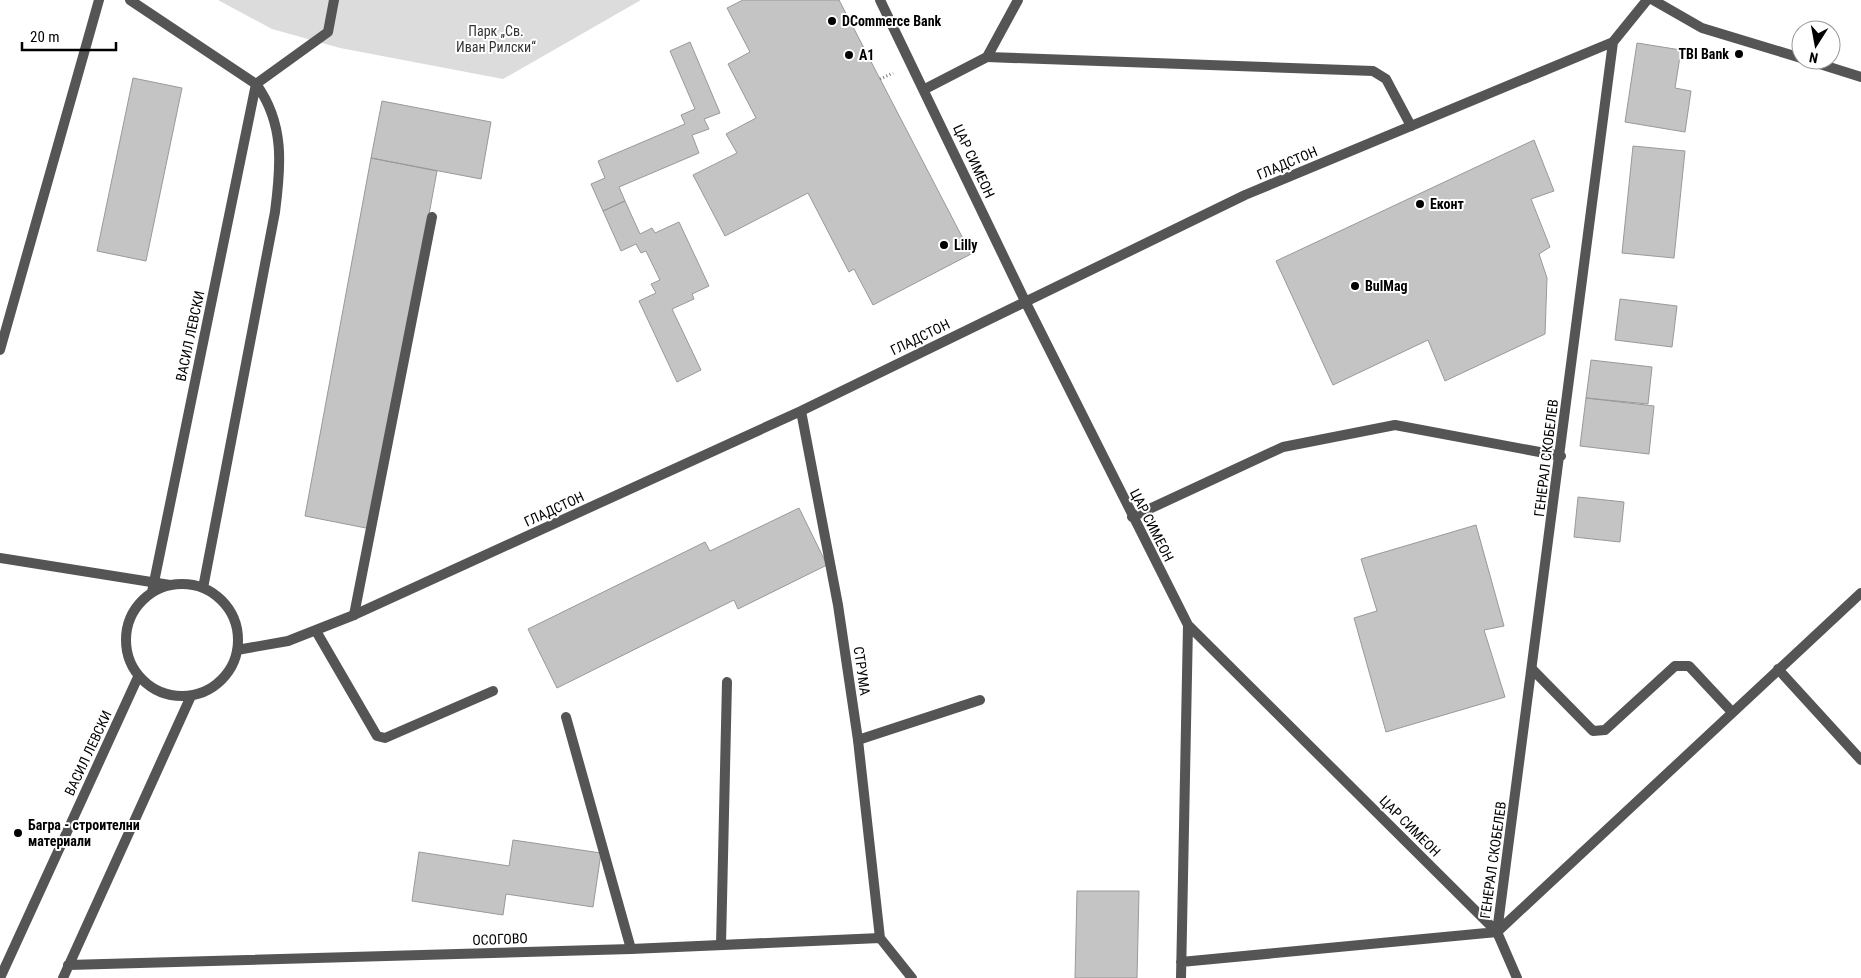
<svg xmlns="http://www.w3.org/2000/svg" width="1861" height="978" font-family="'Roboto Condensed',sans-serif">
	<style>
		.green { fill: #dcdcdc }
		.building { fill: #c4c4c4; stroke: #999 }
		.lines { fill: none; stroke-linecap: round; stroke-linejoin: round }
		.path { stroke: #777; stroke-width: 3; stroke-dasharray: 1 2.5; stroke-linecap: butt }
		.service { stroke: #555; stroke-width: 10 }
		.pedestrian { stroke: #555; stroke-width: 10 }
		.minor { stroke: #555; stroke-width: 10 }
		.poi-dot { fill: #000; stroke: #fff; stroke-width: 2 }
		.labels { text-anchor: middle; stroke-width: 4; stroke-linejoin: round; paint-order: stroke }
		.poi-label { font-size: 14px; font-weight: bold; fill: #000; stroke: #fff; text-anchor: start }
		.park-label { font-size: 14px; fill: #333; stroke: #fff }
		.street-label { font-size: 14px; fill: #000; stroke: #fff }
	</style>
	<rect width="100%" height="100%" fill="#fff"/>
	<path class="green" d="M218 0H641L503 79 340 48 272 29Z"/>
	<path class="building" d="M743 0H839L971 254 873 305 854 269 849 272 808 193 725 236 693 175 737 153 726 134 756 118 728 64 750 52 727 8Z
		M690 42 720 113 704 119 709 129 692 135 699 153 619 187 625 201 603 211 591 184 605 178 598 161 685 124 681 115 695 109 670 51Z
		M1637 43 1681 50 1675 88 1691 91 1685 132 1625 122Z
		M133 78 182 88 146 261 97 251Z
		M382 101 491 122 481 179 371 158Z
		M1534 140 1554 191 1531 199 1550 247 1539 254 1547 278 1545 334 1445 381 1428 340 1333 385 1276 261Z
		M1633 146 1685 151 1674 258 1622 253Z
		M371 158 437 171 371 529 305 516Z
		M625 201 640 234 652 228 655 233 679 222 709 286 692 294 694 299 672 309 701 370 677 382 639 301 656 293 651 284 660 280 646 251 641 253 636 244 621 251 603 211Z
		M1620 299 1677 306 1672 347 1615 340Z
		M1591 360 1652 367 1648 404 1586 398Z
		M1586 398 1654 406 1649 454 1580 446Z
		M1578 497 1624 502 1620 542 1574 537Z
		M799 508 827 565 738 609 734 600 557 688 528 629 705 542 710 551Z
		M1476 525 1504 626 1484 630 1505 697 1386 732 1354 618 1377 611 1361 559Z
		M513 840 601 853 593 907 506 894 503 915 412 901 419 852 509 866Z
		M1077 891H1139L1137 978H1075Z"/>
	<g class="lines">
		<path class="path" d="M880 79 893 73"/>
		<path class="service" d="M987 57 1373 71 1386 79 1411 126
			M0 558 170 585
			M354 615 432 217
			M316 631 377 736 385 738 493 691
			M1532 669 1593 731 1605 730 1675 666H1689L1732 712
			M566 717 631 949
			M858 740 980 700
			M721 945 727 682"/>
		<path class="pedestrian" d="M256 84 328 32 334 0"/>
		<path class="minor" d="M130 0 256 84C285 124 281 166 275 212L203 588
			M880 0 1025 301 1188 625 1497 932 1517 978
			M1653 0 1702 28 1801 58
			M1807 60 1861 77
			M925 89 987 57 1018 0
			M0 350 99 0
			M801 411 838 605 858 740 880 938
			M1132 517 1283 447 1395 425 1561 456
			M126 640a56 56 0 1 1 112 0a56 56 0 1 1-112 0Z
			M152 592 256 84
			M237 650 288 641 354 615 801 411 1245 195 1613 42
			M1778 669 1861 760
			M1497 932 1613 42 1647 0
			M1181 962 1497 932 1861 593
			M68 965 631 949 880 938 912 978
			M0 978 138 677
			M63 978 191 696
			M1181 978 1188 625"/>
	</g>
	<g class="poi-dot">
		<circle cx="832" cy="21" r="5"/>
		<circle cx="1739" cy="54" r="5"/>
		<circle cx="849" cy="55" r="5"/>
		<circle cx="1420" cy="204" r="5"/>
		<circle cx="944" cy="245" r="5"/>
		<circle cx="1355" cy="286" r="5"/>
		<circle cx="18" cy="833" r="5"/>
	</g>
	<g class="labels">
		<g class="poi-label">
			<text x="842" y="26">DCommerce Bank</text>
			<text x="1729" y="59" text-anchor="end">TBI Bank</text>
			<text x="859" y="60">A1</text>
			<text x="1430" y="209">Еконт</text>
			<text x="954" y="250">Lilly</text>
			<text x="1365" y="291">BulMag</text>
			<text x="28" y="830">Багра - строителни<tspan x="28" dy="16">материали</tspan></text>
		</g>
		<g class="park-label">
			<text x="496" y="36">Парк „Св.<tspan x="496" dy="16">Иван Рилски“</tspan></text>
		</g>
		<g class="street-label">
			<text transform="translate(974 161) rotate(65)" y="5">ЦАР СИМЕОН</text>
			<text transform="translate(1287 163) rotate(-23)" y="5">ГЛАДСТОН</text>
			<text transform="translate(190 336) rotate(-78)" y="5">ВАСИЛ ЛЕВСКИ</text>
			<text transform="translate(920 337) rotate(-26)" y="5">ГЛАДСТОН</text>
			<text transform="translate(1546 458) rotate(-83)" y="5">ГЕНЕРАЛ СКОБЕЛЕВ</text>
			<text transform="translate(554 509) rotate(-25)" y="5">ГЛАДСТОН</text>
			<text transform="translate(1152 525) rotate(63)" y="5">ЦАР СИМЕОН</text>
			<text transform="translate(862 671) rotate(82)" y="5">СТРУМА</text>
			<text transform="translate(88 753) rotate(-65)" y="5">ВАСИЛ ЛЕВСКИ</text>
			<text transform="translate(1410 826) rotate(45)" y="5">ЦАР СИМЕОН</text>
			<text transform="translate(1493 860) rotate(-82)" y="5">ГЕНЕРАЛ СКОБЕЛЕВ</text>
			<text transform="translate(500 939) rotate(-2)" y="5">ОСОГОВО</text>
		</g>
	</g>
	<g transform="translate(1816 45) rotate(191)"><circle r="24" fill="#ffffff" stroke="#999999"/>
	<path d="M0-4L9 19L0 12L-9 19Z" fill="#000000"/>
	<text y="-8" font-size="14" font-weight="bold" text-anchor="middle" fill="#000000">N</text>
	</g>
	<path d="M22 42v8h94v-8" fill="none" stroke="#000000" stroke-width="2.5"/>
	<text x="30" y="42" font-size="15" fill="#000000" stroke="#ffffff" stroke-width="4" paint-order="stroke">20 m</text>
</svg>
